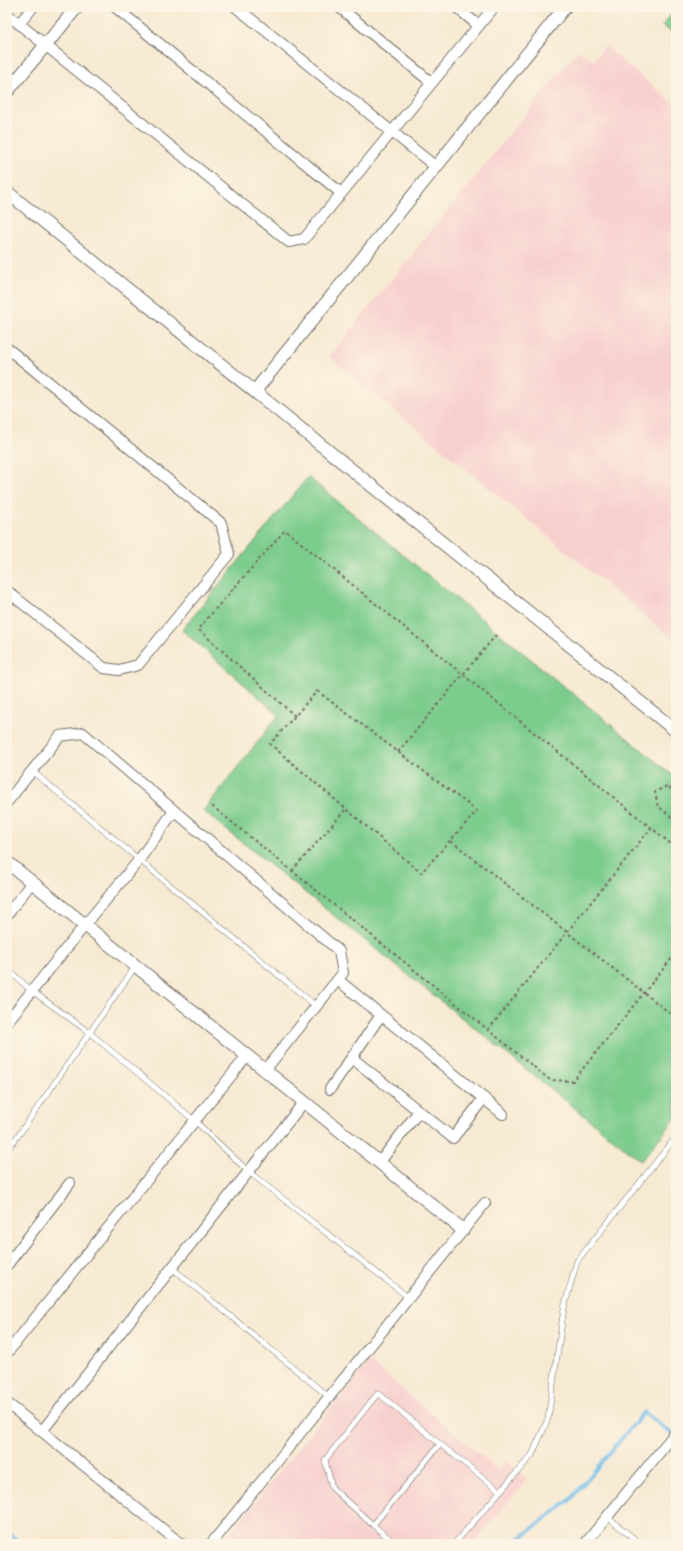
<svg xmlns="http://www.w3.org/2000/svg" width="683" height="1551" font-family="'EB Garamond',serif">
	<style>
		.built { fill: #f7d0cd }
		.green { fill: #7bcc8d; stroke: #537c5c }
		.lines { fill: none; stroke-linecap: round; stroke-linejoin: round }
		.stream { stroke: #74bfed; stroke-width: 3.5 }
		.service-casing { stroke: #726e66; stroke-width: 6 }
		.minor-casing { stroke: #726e66; stroke-width: 12 }
		.tertiary-casing { stroke: #726e66; stroke-width: 14 }
		.path { stroke: #726e66; stroke-width: 2; stroke-dasharray: 3 3; stroke-linecap: butt }
		.service { stroke: #fff; stroke-width: 5 }
		.minor { stroke: #fff; stroke-width: 10 }
		.tertiary { stroke: #fff; stroke-width: 12 }
	</style>
	<rect width="100%" height="100%" fill="#fcf5e5"/>
	<filter id="ink" filterUnits="userSpaceOnUse"><feTurbulence type="fractalNoise" baseFrequency=".025" numOctaves="2"/><feDisplacementMap in="SourceGraphic" scale="8" xChannelSelector="R" yChannelSelector="G"/><feConvolveMatrix kernelMatrix="1 2 1 2 8 2 1 2 1" color-interpolation-filters="sRGB"/></filter>
	<filter id="wash" filterUnits="userSpaceOnUse"><feTurbulence type="fractalNoise" baseFrequency=".012" numOctaves="4" result="noise"/><feDisplacementMap in="SourceGraphic" scale="16" xChannelSelector="R" yChannelSelector="G"/><feGaussianBlur stdDeviation="0.9" result="paint"/><feColorMatrix in="noise" values="0 0 0 0 0 0 0 0 0 0 0 0 0 0 0 0 0 1.4 0 .05"/><feComposite in="paint" operator="in"/></filter>
	<g filter="url(#wash)">
		<rect width="100%" height="100%" fill="#f7ead3"/>
		<path class="built" d="M605 46 676 105V644L672 638 329 357 578 50 594 61Z
			M369 1361 498 1470 505 1460 527 1479 473 1544H221Z"/>
		<path class="green" d="M676 9V36L675 34 662 26Z
			M308 477 676 778V1118L641 1161 203 811 279 715 182 630Z"/>
		<g class="lines">
			<path class="stream" d="M7 1532 22 1544
				M512 1544 570 1500 644 1412 672 1434"/>
		</g>
	</g>
	<g filter="url(#ink)">
		<g class="lines">
			<defs>
				<path id="service" d="M32 771 316 1006
					M7 969 32 991 90 1033 195 1121 249 1172 409 1298
					M7 1150 20 1133 135 967
					M172 1268 329 1397
					M607 1517 641 1544
					M373 1525 332 1488 325 1460 378 1393 440 1444 500 1491
					M396 1544 373 1525 440 1444
					M454 1544 532 1455 548 1419 564 1308 577 1261 676 1137"/>
				<path id="minor" d="M115 7 341 193
					M236 7 436 167
					M339 7 432 83
					M456 7 479 26
					M7 14 289 242 304 239 494 7
					M19 24 33 7
					M7 348 221 523 229 554 138 665 119 670 104 668 7 591
					M7 802 60 736 83 733 339 951 343 973 265 1070
					M7 915 32 882
					M338 980 503 1114
					M7 1022 85 925 139 860 174 811
					M352 1058 453 1138 484 1098
					M330 1089 381 1015
					M379 1163 419 1111
					M7 1265 70 1183
					M7 1353 247 1056
					M7 1403 181 1544
					M42 1431 304 1102
					M211 1544 485 1203
					M585 1544 676 1432"/>
				<path id="tertiary" d="M7 92 77 7
					M7 192 676 731
					M255 391 565 7
					M7 862 463 1230"/>
			</defs>
			<use href="#service" class="service-casing"/>
			<use href="#minor" class="minor-casing"/>
			<use href="#tertiary" class="tertiary-casing"/>
			<path class="path" d="M317 691 477 811 421 873 270 744Z
				M295 716 198 629 285 530 676 848
				M398 752 496 635
				M676 793 667 786 655 792 658 806 676 821
				M212 806 550 1080 573 1081 676 953
				M451 841 676 1018
				M292 871 346 809
				M488 1030 651 828"/>
			<use href="#service" class="service"/>
			<use href="#minor" class="minor"/>
			<use href="#tertiary" class="tertiary"/>
		</g>
	</g>
	<rect width="683" height="1551" fill="none" stroke="#fcf5e5" stroke-width="24"/>
</svg>
